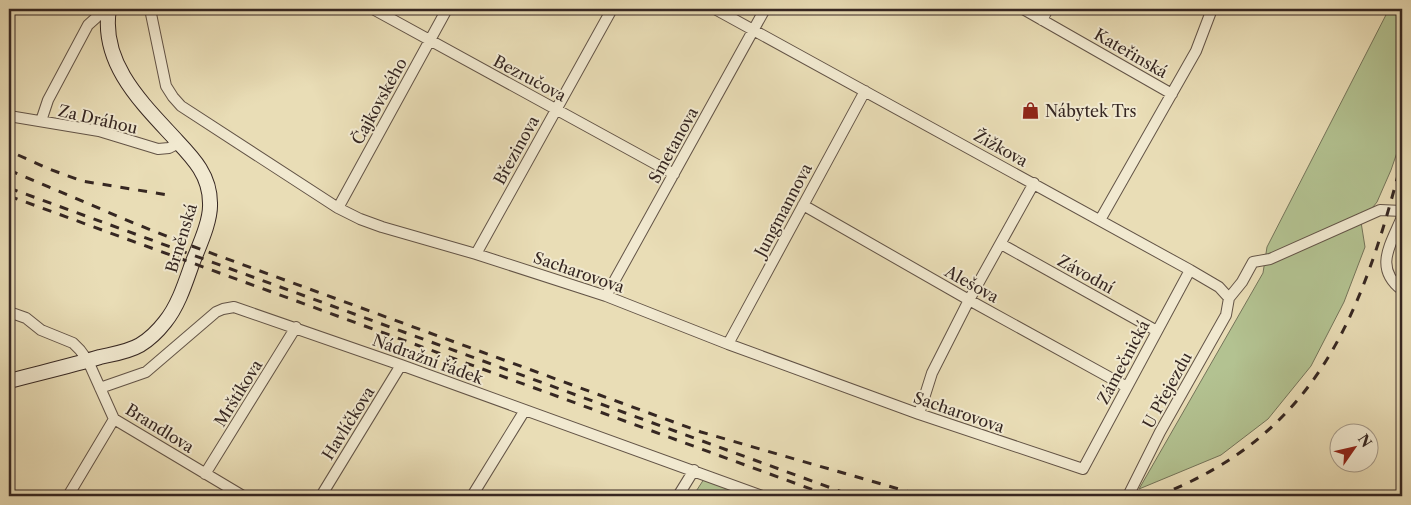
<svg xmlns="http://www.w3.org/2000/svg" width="1411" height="505" font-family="'Libre Caslon Text',serif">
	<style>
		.green { fill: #b3c291; stroke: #74745a }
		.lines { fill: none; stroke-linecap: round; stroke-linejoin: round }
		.street-casing { stroke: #635447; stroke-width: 12 }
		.secondary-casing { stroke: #362722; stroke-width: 16 }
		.street { stroke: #f1e9d0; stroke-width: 10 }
		.secondary { stroke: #f1e9d0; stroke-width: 14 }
		.rail { stroke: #362722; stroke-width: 3; stroke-dasharray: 9 9; stroke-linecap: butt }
		.labels { text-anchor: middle; stroke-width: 4; stroke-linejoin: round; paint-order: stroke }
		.street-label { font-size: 16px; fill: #362722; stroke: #f1e9d0 }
		.poi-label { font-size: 16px; fill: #362722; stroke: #f1e9d0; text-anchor: start }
	</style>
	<rect width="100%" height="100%" fill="#e9ddb6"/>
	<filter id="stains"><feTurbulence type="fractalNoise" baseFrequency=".004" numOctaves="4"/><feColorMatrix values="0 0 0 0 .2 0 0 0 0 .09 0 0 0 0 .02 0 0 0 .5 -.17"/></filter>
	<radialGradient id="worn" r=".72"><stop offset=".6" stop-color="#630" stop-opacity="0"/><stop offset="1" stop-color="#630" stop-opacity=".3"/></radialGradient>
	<path class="green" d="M1389 9H1402V138L1391 170 1377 202 1361 222 1365 247 1344 302 1311 366 1268 419 1221 455 1139 489 1263 273 1267 247Z
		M704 479 754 496H693Z"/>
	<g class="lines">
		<defs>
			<path id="street" d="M150 9 166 86 173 97 181 106 338 208 360 219 382 227 476 254 606 296 728 344 919 414 1083 469 1190 270
				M373 9 674 174
				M715 9 1190 270 1219 287 1229 298
				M1023 9 1172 94
				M1042 20 1048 9
				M9 116 99 131 158 149 169 148 179 143
				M41 121 48 100 88 25 98 16 108 13
				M803 205 969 300 1127 387
				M338 208 447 9
				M1402 217C1391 244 1373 268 1402 290
				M1100 220 1196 51 1212 9
				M1001 244 1157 331
				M476 254 612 9
				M606 296 765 9
				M1229 298 1242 282 1253 262 1270 259 1380 210 1402 211
				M9 312 26 318 41 330 73 343 80 350 88 361 114 419 243 496
				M728 344 865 91
				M100 388 146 372 216 312 223 309 234 307 401 365 762 496
				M919 414 932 373 969 300 1034 183
				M205 474 296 327
				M68 496 114 419
				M321 496 401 365
				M472 496 525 410
				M678 496 694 470
				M1128 496 1160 432 1226 315 1229 298"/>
			<path id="secondary" d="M9 381C39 373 70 366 100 357 113 354 128 352 140 345 150 339 158 331 165 322 178 306 185 284 192 264 199 246 211 221 210 203 210 176 194 159 177 141 143 104 100 64 109 9"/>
		</defs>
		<use href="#street" class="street-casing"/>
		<use href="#secondary" class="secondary-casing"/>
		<use href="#street" class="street"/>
		<use href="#secondary" class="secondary"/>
		<path class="rail" d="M18 155 49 169 82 181 168 195
			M9 170 136 224 189 245 701 432 923 496
			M9 188 853 496
			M9 196 830 496
			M1157 496C1317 435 1362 315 1402 160"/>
	</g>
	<defs>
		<symbol id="shop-bare" viewBox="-9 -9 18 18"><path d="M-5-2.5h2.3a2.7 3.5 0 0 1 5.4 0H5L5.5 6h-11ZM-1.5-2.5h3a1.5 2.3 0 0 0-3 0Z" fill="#8f2418" stroke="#f1e9d0" stroke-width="2.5" paint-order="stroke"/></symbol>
	</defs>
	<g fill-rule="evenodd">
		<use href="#shop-bare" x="1018" y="98" width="25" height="25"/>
	</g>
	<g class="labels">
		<g class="street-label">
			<text transform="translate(1131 53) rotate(30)" y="6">Kateřinská</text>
			<text transform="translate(530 78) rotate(28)" y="6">Bezručova</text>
			<text transform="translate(379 101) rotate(-61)" y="6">Čajkovského</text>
			<text transform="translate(98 119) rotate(13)" y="6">Za Dráhou</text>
			<text transform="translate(673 145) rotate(-61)" y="6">Smetanova</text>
			<text transform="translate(1001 148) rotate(29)" y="6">Žižkova</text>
			<text transform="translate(516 150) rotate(-61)" y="6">Březinova</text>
			<text transform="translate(783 210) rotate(-62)" y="6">Jungmannova</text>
			<text transform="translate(181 238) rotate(-73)" y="6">Brněnská</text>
			<text transform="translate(579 272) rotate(19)" y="6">Sacharovova</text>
			<text transform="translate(1086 274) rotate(29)" y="6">Závodní</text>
			<text transform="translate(972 284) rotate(29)" y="6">Alešova</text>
			<text transform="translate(428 359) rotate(20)" y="6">Nádražní řádek</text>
			<text transform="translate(1123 362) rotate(-62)" y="6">Zámečnická</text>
			<text transform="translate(1167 390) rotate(-61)" y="6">U Přejezdu</text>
			<text transform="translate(238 393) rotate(-58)" y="6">Mrštíkova</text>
			<text transform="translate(959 412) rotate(19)" y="6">Sacharovova</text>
			<text transform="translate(348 423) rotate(-58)" y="6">Havlíčkova</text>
			<text transform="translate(160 428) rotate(32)" y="6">Brandlova</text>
		</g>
		<g class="poi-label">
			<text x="1045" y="117">Nábytek Trs</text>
		</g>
	</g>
	<rect width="1411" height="505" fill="none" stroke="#e9ddb6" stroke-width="30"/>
	<rect x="10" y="10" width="1391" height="485" fill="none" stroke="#362722" stroke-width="2.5"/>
	<rect x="15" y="15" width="1381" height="475" fill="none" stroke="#362722"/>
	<g transform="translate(1354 448) rotate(56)"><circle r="24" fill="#f1e9d0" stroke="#a69b8a"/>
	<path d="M0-4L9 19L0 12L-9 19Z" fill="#8f2418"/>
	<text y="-8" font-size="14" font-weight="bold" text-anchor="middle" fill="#362722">N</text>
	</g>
	<rect width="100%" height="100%" filter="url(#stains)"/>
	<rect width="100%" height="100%" fill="url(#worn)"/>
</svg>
